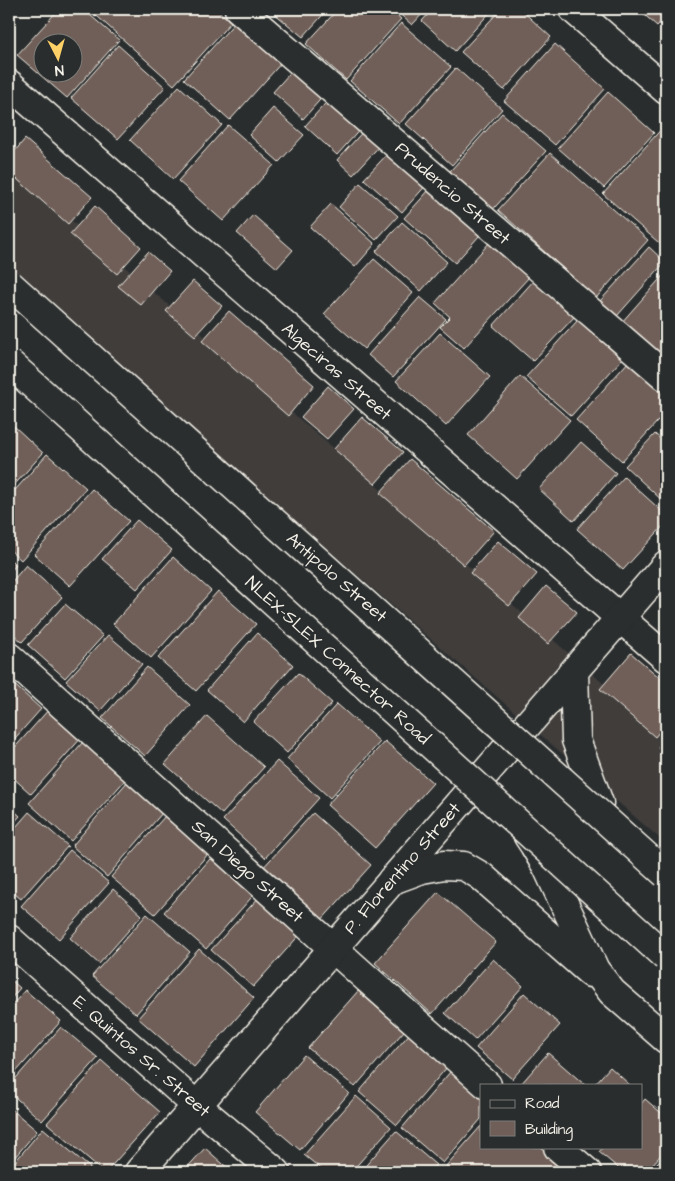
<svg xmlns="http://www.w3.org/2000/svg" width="675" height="1181" font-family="'Architects Daughter',sans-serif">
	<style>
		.built { fill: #3f3c3b }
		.building { fill: #705e58; stroke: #f4f1e8; fill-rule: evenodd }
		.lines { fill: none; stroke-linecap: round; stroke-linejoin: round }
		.minor-casing { stroke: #f4f1e8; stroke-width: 31 }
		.tertiary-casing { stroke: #f4f1e8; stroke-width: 31 }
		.motorway-casing { stroke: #f4f1e8; stroke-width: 31 }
		.minor { stroke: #2a2d2e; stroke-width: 28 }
		.tertiary { stroke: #2a2d2e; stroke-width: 28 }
		.motorway { stroke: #2a2d2e; stroke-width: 28 }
		.motorway-bridge-casing { stroke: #f4f1e8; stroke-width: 31; stroke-linecap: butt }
		.motorway-bridge { stroke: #2a2d2e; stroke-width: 28 }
		.labels { text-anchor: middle; stroke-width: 4; stroke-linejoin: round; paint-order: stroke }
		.street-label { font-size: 18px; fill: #f4f1e8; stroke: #2a2d2e }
	</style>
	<rect width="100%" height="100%" fill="#2a2d2e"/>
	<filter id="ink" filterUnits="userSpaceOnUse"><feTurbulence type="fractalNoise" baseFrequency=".02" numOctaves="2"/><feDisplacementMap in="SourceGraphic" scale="10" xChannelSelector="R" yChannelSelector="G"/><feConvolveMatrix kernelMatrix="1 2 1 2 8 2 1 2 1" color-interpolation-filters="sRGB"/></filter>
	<g filter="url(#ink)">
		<path class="built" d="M9 166 666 738V844L9 272Z"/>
		<path class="building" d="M59 9H83L119 40 67 98 17 55ZM42 42H72V72H42Z
			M89 9H216L231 22 174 85Z
			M278 9H328L303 37 274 13Z
			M338 9H390L401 19 346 80 306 44Z
			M394 9H427L412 25Z
			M433 9H493L455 51 422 21Z
			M501 9H520L551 37 504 90 461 52Z
			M638 9H666V16L657 26Z
			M238 19 284 60 230 120 184 79Z
			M401 23 451 67 399 124 350 81Z
			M555 44 605 89 555 145 504 101Z
			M118 45 165 87 118 139 71 98Z
			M296 66 326 93 303 119 273 92Z
			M456 68 502 109 452 165 406 124Z
			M179 86 222 125 173 179 130 140Z
			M608 92 654 133 604 188 558 148Z
			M332 96 364 125 337 155 305 126Z
			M273 108 304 135 279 162 249 135Z
			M502 113 546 151 486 217 443 179Z
			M228 125 274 165 223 221 178 181Z
			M665 125 666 126V249L603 194Z
			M367 127 383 142 353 175 337 160Z
			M25 139 92 197 68 224 9 172V158Z
			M392 149 429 182 402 212 364 179Z
			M550 153 648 240 596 298 498 210Z
			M360 183 398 216 376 240 339 207Z
			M429 190 480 235 455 263 404 218Z
			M331 204 375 244 355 267 310 227Z
			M95 206 141 247 117 274 70 234Z
			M253 215 293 250 277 268 237 233Z
			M402 222 447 262 421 291 376 251Z
			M491 241 530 276 464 348 440 327 450 317 435 303Z
			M649 247 665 262 617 316 600 301Z
			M148 252 170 271 141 305 118 286Z
			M374 259 413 293 364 349 324 314Z
			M666 272V362L621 323Z
			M535 279 576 315 533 361 493 326Z
			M193 281 222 306 195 336 166 311Z
			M420 297 446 319 393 377 368 355Z
			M229 311 314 385 288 416 202 341Z
			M578 320 622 359 571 416 526 377Z
			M440 333 490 377 446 426 396 381Z
			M630 360 666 393V412L622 461 576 420Z
			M520 376 570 420 517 479 468 435Z
			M328 386 354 409 327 439 301 417Z
			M362 417 403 452 375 484 334 449Z
			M666 421V434L660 428Z
			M14 426 43 453 9 491V432Z
			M655 434 666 444V504L625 466Z
			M581 442 616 473 574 521 539 489Z
			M47 454 86 488 21 560 9 549V497Z
			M410 459 494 531 464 565 380 493Z
			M624 477 666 515V523L623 570 577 529Z
			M92 489 129 521 70 586 34 554Z
			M137 520 172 550 137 589 102 559Z
			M498 541 537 574 509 606 470 573Z
			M173 557 211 591 151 658 113 624Z
			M9 558 16 565 9 573Z
			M26 565 62 597 22 642 9 630V585Z
			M546 586 577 612 548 644 519 618Z
			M218 591 256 624 196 691 158 658Z
			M65 604 103 636 65 678 28 645Z
			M257 633 293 665 243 722 207 690Z
			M108 635 142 664 100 711 66 681Z
			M631 653 666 683V724L655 737 600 689Z
			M147 667 190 705 145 756 102 718Z
			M298 673 332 703 287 753 253 722Z
			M9 680 41 709 9 745Z
			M337 704 380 742 330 798 287 759Z
			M50 708 83 736 31 794 9 774V754Z
			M207 716 264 767 222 814 165 764Z
			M666 738V754L658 747Z
			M385 741 433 783 375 848 327 805Z
			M83 742 126 779 71 841 29 803Z
			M277 761 319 798 265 858 223 820Z
			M128 781 163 812 107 877 72 846Z
			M9 806 20 816 9 828Z
			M29 812 68 846 21 899 9 889V835Z
			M313 813 371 865 319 923 260 871Z
			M166 815 209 853 155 914 111 877Z
			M70 850 109 883 59 939 21 906Z
			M216 852 258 890 206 949 164 912Z
			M113 889 142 915 99 964 70 938Z
			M438 892 496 942 432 1014 375 963Z
			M261 895 303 931 253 987 211 950Z
			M147 914 190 952 136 1014 92 976Z
			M199 949 254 998 194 1067 138 1018Z
			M493 959 523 986 475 1040 445 1013Z
			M9 978 20 988 9 1001Z
			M25 990 61 1021 9 1080V1009Z
			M358 991 404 1031 355 1087 308 1048Z
			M524 993 560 1025 512 1079 476 1048Z
			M61 1027 98 1058 42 1121 9 1092V1086Z
			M411 1032 449 1065 397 1125 359 1092Z
			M548 1053 585 1085H520Z
			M304 1055 349 1093 300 1150 255 1112Z
			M102 1061 160 1112 106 1172H104L47 1123Z
			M610 1067 630 1085H594Z
			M451 1071 481 1097V1119L443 1163 402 1128Z
			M356 1096 391 1127 351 1172H325L304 1155Z
			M645 1099 666 1117V1149L646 1172H623L599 1152 603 1147H641V1104Z
			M9 1107 37 1131 9 1164Z
			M481 1126V1147H541L570 1172H453L446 1166Z
			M43 1128 95 1172H9V1169Z
			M396 1131 436 1165 430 1172H360Z
			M205 1148 232 1172H183Z
			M666 1153V1172H649Z"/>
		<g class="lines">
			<defs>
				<path id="minor" d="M239 9 666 377
					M573 9 666 90
					M9 84 666 658
					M9 657 363 975 487 1085
					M9 939 197 1106 276 1172
					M558 1147 587 1172"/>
				<path id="tertiary" d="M574 671 576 740 599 803
					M139 1172 666 565"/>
				<path id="motorway" d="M528 836 534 845 547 867 595 970 612 992 666 1039
					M392 880 422 869 444 865 464 866 481 876 591 973"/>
			</defs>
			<use href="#minor" class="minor-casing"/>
			<use href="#tertiary" class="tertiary-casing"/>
			<use href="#motorway" class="motorway-casing"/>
			<use href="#minor" class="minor"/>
			<use href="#tertiary" class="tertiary"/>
			<use href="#motorway" class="motorway"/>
			<defs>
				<path id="motorway-bridge" d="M9 284 666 874
					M9 363 666 957"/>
			</defs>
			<use href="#motorway-bridge" class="motorway-bridge-casing"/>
			<use href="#motorway-bridge" class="motorway-bridge"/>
		</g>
	</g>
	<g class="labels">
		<g class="street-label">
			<text transform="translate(453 193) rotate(41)" y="6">Prudencio Street</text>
			<text transform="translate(337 371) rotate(41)" y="6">Algeciras Street</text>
			<text transform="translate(337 577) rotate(41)" y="6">Antipolo Street</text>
			<text transform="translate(338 660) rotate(42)" y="6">NLEX-SLEX Connector Road</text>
			<text transform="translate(402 868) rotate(-49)" y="6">P. Florentino Street</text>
			<text transform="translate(248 871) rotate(42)" y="6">San Diego Street</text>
			<text transform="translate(142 1056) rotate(41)" y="6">E. Quintos Sr. Street</text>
		</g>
	</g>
	<rect width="675" height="1181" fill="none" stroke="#2a2d2e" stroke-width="30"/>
	<rect x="15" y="15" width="645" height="1151" fill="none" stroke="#f4f1e8" stroke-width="2" filter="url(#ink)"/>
	<rect x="480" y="1084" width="162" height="65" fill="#2a2d2e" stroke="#7b7b78"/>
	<rect x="490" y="1100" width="25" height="8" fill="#2a2d2e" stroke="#7b7b78"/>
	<text x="525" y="1108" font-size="15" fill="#f4f1e8">Road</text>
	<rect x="490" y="1121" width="25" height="15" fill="#705e58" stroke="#7b7b78"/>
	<text x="525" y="1134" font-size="15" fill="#f4f1e8">Building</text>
	<g transform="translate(58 58) rotate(174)"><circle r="24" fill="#2a2d2e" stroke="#7b7b78"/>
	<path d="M0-4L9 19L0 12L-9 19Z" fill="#ffd166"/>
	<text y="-8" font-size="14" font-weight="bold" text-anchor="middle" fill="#f4f1e8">N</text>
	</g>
</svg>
